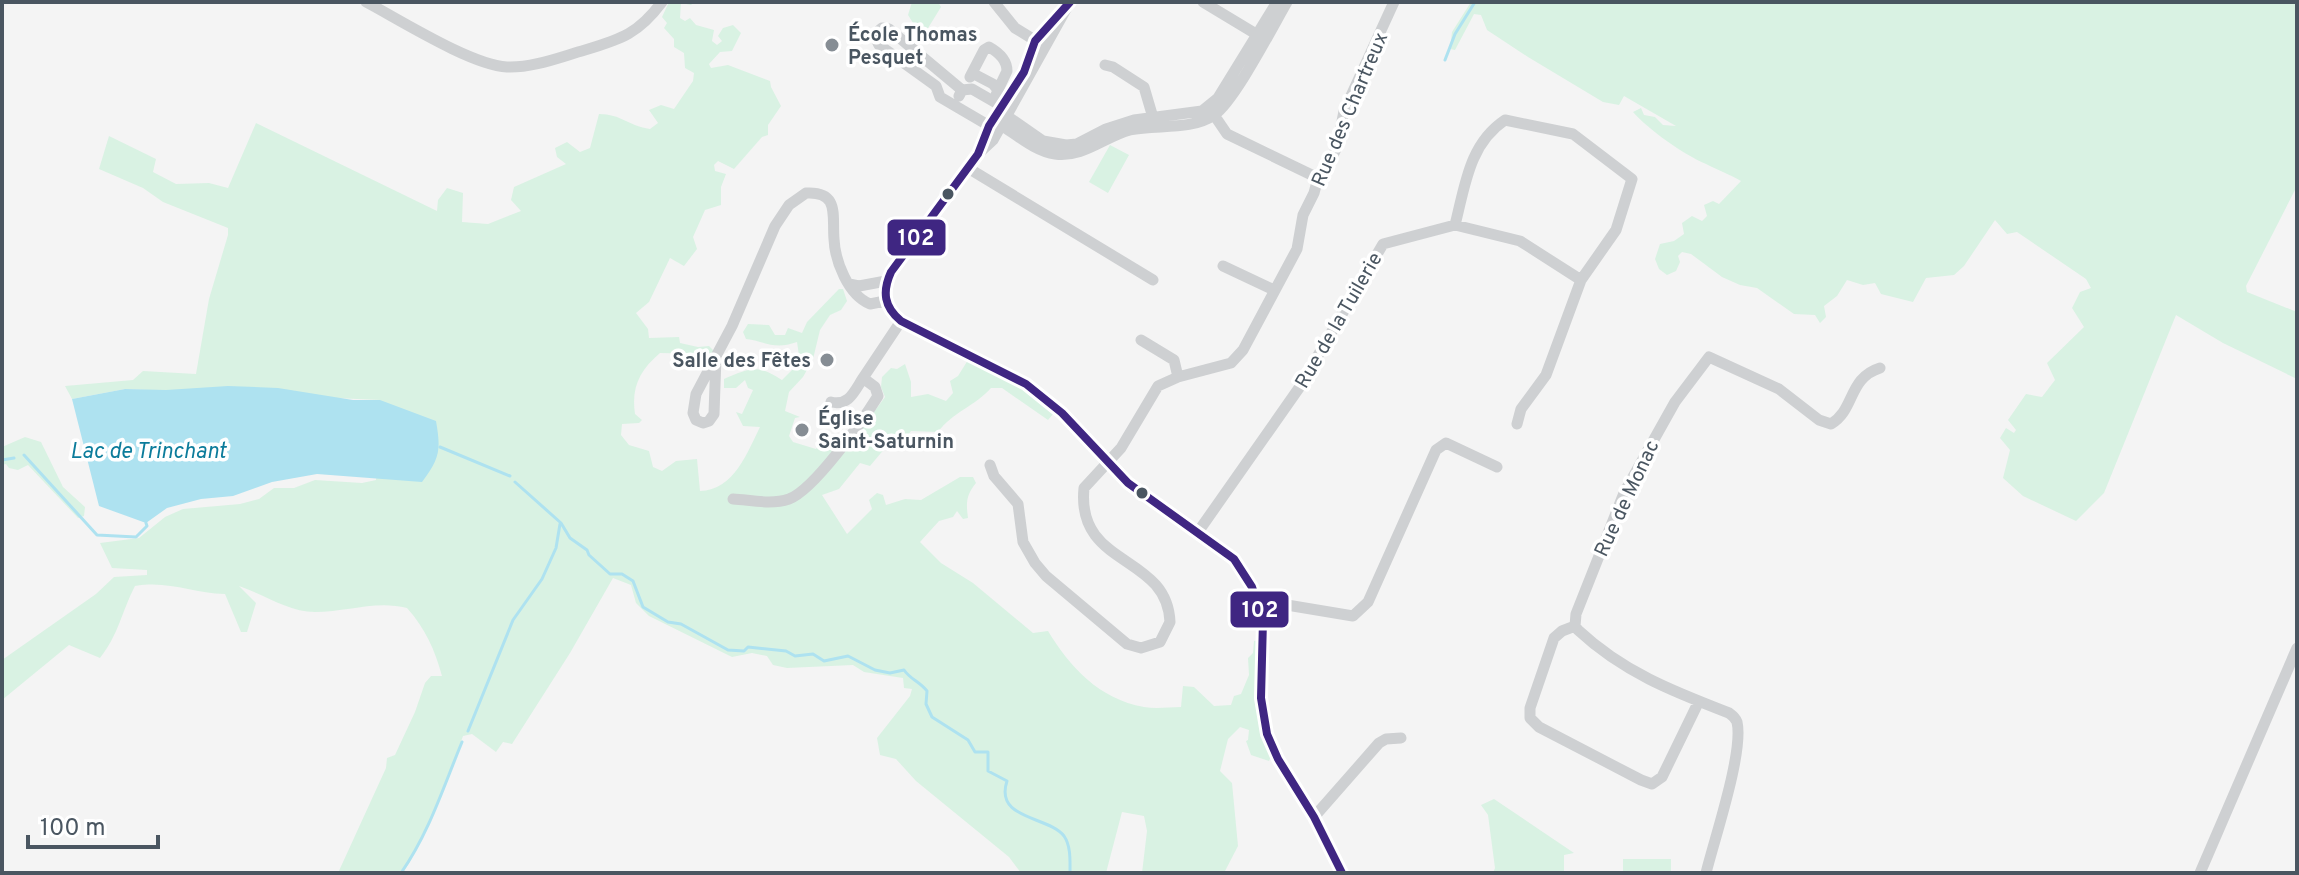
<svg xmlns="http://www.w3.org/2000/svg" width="2299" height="875" font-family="Overpass,sans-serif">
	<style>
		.green { fill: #d9f2e3 }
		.water { fill: #aee2f0 }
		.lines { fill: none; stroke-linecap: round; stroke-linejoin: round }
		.stream { stroke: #aee2f0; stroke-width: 3 }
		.minor { stroke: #ced0d2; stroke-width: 11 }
		.bus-1-casing { stroke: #fff; stroke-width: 14 }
		.bus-1 { stroke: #3f2682; stroke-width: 8 }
		.poi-dot { fill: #868d94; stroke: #fff; stroke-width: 3 }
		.bus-dot { fill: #4a5661; stroke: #fff; stroke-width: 3 }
		.labels { text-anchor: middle; stroke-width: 7; stroke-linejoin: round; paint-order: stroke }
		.poi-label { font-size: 20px; font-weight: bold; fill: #4a5661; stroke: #fff; text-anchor: start }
		.street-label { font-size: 20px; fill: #4a5661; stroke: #fff }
		.water-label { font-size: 22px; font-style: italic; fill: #0c7c9b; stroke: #fff }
		.line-badge { stroke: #fff; stroke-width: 3 }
		.badge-label { font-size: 22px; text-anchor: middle; font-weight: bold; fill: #fff }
	</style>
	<rect width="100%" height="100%" fill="#f4f4f4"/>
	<path class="green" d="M669 2H694L691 5 681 3 680 18 685 21 690 18 696 25 714 30 712 41 717 45 722 41 718 36 723 28 733 25 741 33 732 51 720 52 709 64 711 68 728 65 770 81 771 87 781 106 768 125V135L762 137 734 169 718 161 714 165 715 171 726 174 721 187V205L705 210 693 237 697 249 684 266 670 258 649 302 636 313 648 329 649 338 679 337 680 343 698 347 709 346 714 351 705 369 698 365 701 354 660 353C640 370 631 387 635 414L642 420 639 423 622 424 621 435 629 445 649 451 653 467 662 471 676 461 697 459 700 491C734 490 747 453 760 427L743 426 736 412 742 414 753 390 748 388 745 380 736 388H724V379C750 368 758 364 782 380L800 362 797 342C774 350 768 342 746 339L743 332 748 324 769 325 775 335H785L788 328 802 333 807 322 839 289H843L847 301 841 310 830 315 820 330 813 359 803 377 789 392 785 411 800 417 795 418 789 436 793 442 816 449 821 442 835 451 868 420 885 397 881 387 882 377 891 368 897 369 905 364 911 382V397L928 394 946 401 953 393 950 381 958 376 968 360 1029 392 1054 413 1048 420 1002 388H991C975 406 953 412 938 432L911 431 903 442 891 441 870 466 860 463 839 489 822 495 847 534 872 509 869 500 877 493 883 495 886 505 905 499 921 500 960 477H973L976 483C966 495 966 503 968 518L963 519 957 511 953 517 939 521 920 542 941 563 973 583 1033 633 1048 631C1070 667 1099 699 1144 707 1156 709 1169 707 1181 707L1183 686 1194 687 1214 706 1231 705 1234 696 1241 694 1249 675 1248 658 1253 653 1254 641 1260 640 1255 705 1272 754 1269 761 1251 755 1246 741 1248 740 1249 730 1240 727 1228 739 1220 771 1232 783 1238 846 1224 873H1142L1147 831 1144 816 1122 812 1106 873H1021L1009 857 916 781 896 759 880 755 877 738 910 696 912 689 904 688 903 678 864 672 853 665 787 668 773 665 767 656 752 653 732 657 649 616 636 603 631 585 613 578 570 653 512 744 503 742 496 752 472 734 463 736C446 784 430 830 403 873H338L386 768 387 758 395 755 415 712 425 683 431 676H442C435 650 425 628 407 608 376 600 347 612 315 612 289 612 263 594 239 586L256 603 247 632H241L225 594C192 593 168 580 135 586 122 611 118 636 100 658L69 645 2 700V660L96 594 114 577 147 575V570L112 568 100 543 139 538 165 517 183 509 240 504 259 499 274 488H294L315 480 362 483 376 480 380 400 125 389 72 399 65 386 133 380 143 371 196 374 209 299 228 235V228L163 202 143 188 99 169 109 136 156 159 153 172 176 184 209 183 228 188 256 123 437 211 438 200 447 188 463 193 462 222 488 224 521 211 511 200 514 187 566 164 557 157 555 148 567 142 580 152 590 148 599 114C621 114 629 126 650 129L658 123 649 110 661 105 674 109 693 81 694 73 685 68 684 53 674 47V39L664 28 667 23 662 17Z
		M912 2H938L941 7 925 33 920 34 908 15Z
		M1471 2H2297V186L2246 286 2247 292 2297 312V379L2223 343 2176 315 2104 493 2076 521 2023 496 2003 478 2010 450 2000 438 2006 428 2014 433 2016 430 2008 420 2026 394 2042 397 2055 380 2047 363 2084 327 2072 308 2080 292 2091 288 2086 279 2017 232 2007 234 1995 220 1964 266 1954 275 1926 278 1913 302 1881 294 1875 283 1863 285 1847 280 1837 296 1824 306 1826 317 1820 323 1815 315 1794 314 1757 288 1740 285 1722 277 1691 254 1682 252 1678 256 1680 262 1676 271 1667 275 1659 269 1655 259 1660 244 1674 241 1684 234 1682 223 1692 216 1702 221 1707 216 1704 205 1713 201 1719 204 1741 181C1729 174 1718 170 1706 164 1683 154 1649 130 1633 112L1641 108 1644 115 1655 117 1663 125 1676 126 1624 96 1619 105 1603 102 1528 57 1487 30 1481 15 1474 14 1455 50 1450 49 1452 32Z
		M1110 145 1129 155 1108 193 1089 182Z
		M25 437 41 442 63 487 85 507 84 516 78 518 28 465 18 470 9 468 6 464 2 465V447Z
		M1494 799 1574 853 1564 855V873H1493L1495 868 1488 815 1481 805Z
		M1623 859H1671V873H1623Z"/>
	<path class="water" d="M228 386 278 388 353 400H380L436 421C441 450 440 458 422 482L317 474 272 482 233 496 201 499 167 508 146 523 99 506 72 399 125 389 166 390Z"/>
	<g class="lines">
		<path class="stream" d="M1445 60 1455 34 1475 2
			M440 447 510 476
			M24 455 97 535 136 537 147 526 146 523
			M2 460 14 458
			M515 482 561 523 570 538 587 550 589 555 610 574H622L633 581 643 607 668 622 681 624 728 650 744 651 748 647 786 651 795 656 813 654 824 661 848 656 875 670 890 673 904 670C911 680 919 681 927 691L926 704 932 717 968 740 975 752H988V771L1007 781C994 820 1049 816 1064 836 1071 846 1070 861 1070 873
			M468 731 513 620 542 579 556 548 560 524
			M401 873C429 833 443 788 462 742"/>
		<path class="minor" d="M366 2C400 20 471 65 507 67 533 68 560 57 585 50 622 39 639 33 662 2
			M994 2 1015 28 1041 44
			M1070 2 993 140 978 154 891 272C881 291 883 308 901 321L1026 384 1062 413 1128 483 1234 559 1252 587 1263 620 1261 698 1267 734 1278 759 1314 817 1342 873
			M1203 2 1261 37
			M1105 65 1113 67 1144 87 1154 121
			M972 73 984 50 989 47C998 52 1007 60 1007 71L998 90
			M970 77 972 73 993 84 998 90 996 95
			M962 90 889 29 882 28 877 32 876 39 879 45 936 86 940 97 998 131
			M959 96 962 90 972 89 1005 108
			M1210 109 1227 134 1318 178
			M1007 116 1043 141 1066 145 1077 144 1106 129 1134 120 1202 111 1218 98 1277 2
			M1001 125C1017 135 1036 152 1055 154 1083 158 1104 137 1130 130 1156 124 1191 131 1214 115 1234 102 1273 26 1287 2
			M978 152 989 126 1024 72 1035 41 1058 17
			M968 168 1153 280
			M1455 225C1465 186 1469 144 1505 120L1573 134 1632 179 1616 230 1581 280 1546 375 1521 409 1517 424
			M1223 266 1274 290
			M849 284 859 286 886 281
			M1141 340 1174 360 1178 377
			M716 356 714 414 709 421 703 423 696 420 693 413 696 394 732 326 775 226 789 205 806 193C840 191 832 216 834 239 835 261 848 295 870 304L885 301
			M831 402C849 406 854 392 863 378
			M990 465 994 476 1018 504 1023 542 1035 563 1046 576 1127 644 1141 648 1160 642 1170 622C1167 553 1076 568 1084 488L1121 448 1158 386 1178 377 1231 363 1243 350 1297 249 1303 215 1314 193 1318 178 1328 166 1337 147 1344 111 1394 2
			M733 499C751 500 771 505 789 499 814 490 863 420 878 396L875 387 863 378 901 321
			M1198 532 1299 388 1383 244 1455 225 1520 241 1581 280
			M1260 605 1275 603 1353 616 1368 602 1436 450 1446 443 1497 467
			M1575 626 1562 631 1554 638 1530 708V718L1539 727 1641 780 1652 784 1662 777 1699 701
			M1314 817 1379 743 1386 739 1401 738
			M1706 873C1714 840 1744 752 1737 722 1735 717 1733 716 1729 713 1672 691 1623 672 1578 630L1575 626 1576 614 1624 493 1675 402 1709 357 1779 389 1819 420 1831 424C1855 410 1848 378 1880 368
			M2200 873 2297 648"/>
		<defs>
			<path id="bus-1" d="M1070 2 1035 41 1024 72 989 126 978 154 891 272C882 292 884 307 901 321L1026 384 1062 413 1128 483 1234 559 1252 587 1263 620 1261 698 1267 734 1278 759 1314 817 1342 873"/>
		</defs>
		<use href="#bus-1" class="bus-1-casing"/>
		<use href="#bus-1" class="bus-1"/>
	</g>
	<g class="poi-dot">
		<circle cx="832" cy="45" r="8"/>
		<circle cx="827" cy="360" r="8"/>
		<circle cx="802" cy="430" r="8"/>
	</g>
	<g class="bus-dot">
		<circle cx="948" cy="194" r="7"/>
		<circle cx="1142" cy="493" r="7"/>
	</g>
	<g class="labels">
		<g class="poi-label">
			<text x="848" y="41">École Thomas<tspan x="848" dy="23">Pesquet</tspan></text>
			<text x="811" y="367" text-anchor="end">Salle des Fêtes</text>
			<text x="818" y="425">Église<tspan x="818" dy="23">Saint-Saturnin</tspan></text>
		</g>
		<g class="street-label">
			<text transform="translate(1349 109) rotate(-67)" y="7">Rue des Chartreux</text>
			<text transform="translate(1338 320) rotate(-60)" y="7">Rue de la Tuilerie</text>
			<text transform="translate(1626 498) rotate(-65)" y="7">Rue de Monac</text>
		</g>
		<g class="water-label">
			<text x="148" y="458">Lac de Trinchant</text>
		</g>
	</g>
	<g class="line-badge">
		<rect x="886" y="218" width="61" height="39" rx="8" fill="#3f2682"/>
		<rect x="1229" y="590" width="61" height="39" rx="8" fill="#3f2682"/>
	</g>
	<g class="badge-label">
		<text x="916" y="245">102</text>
		<text x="1260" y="617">102</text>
	</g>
	<rect width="2299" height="875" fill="none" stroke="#4a5661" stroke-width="8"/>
	<path d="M28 835v12h130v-12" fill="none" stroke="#4a5661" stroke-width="4"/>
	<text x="40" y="835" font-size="24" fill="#4a5661" stroke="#ffffff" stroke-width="6" paint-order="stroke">100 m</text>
</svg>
